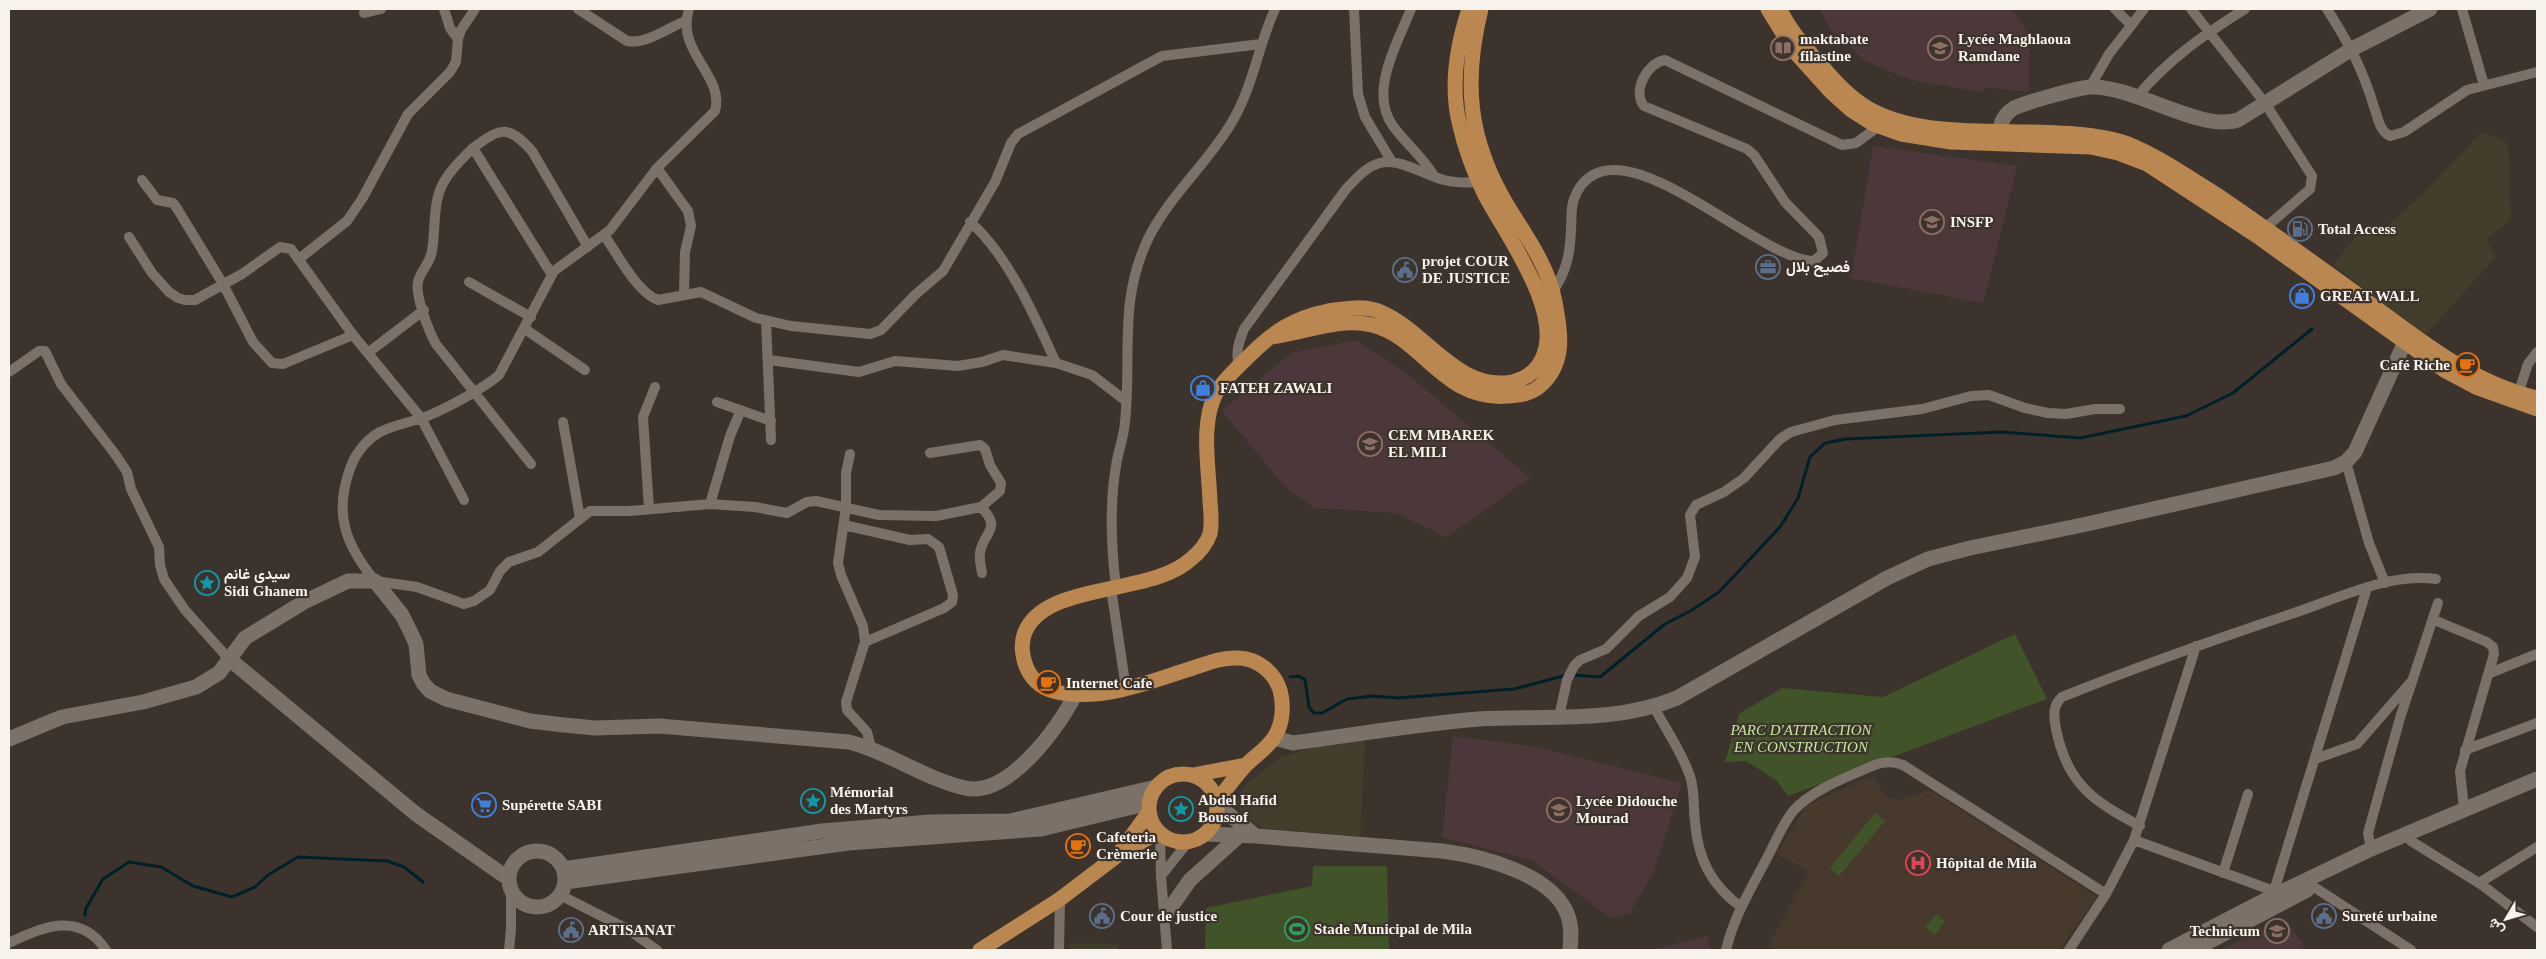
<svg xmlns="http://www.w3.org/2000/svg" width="2546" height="959" font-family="'Times New Roman',Vazirmatn,serif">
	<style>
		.commercial { fill: #433d2b }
		.built { fill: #473a2d }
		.education { fill: #4c373a }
		.green { fill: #415328 }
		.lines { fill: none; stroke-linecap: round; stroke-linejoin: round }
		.stream { stroke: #002029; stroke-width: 3 }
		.street { stroke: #7b7168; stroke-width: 10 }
		.secondary { stroke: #7b7168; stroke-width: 15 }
		.primary { stroke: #b9874f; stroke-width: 15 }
		.labels { text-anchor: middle; stroke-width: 4.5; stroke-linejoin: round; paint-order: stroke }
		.poi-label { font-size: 15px; font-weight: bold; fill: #f7f2ec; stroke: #3c342c; text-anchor: start }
		.park-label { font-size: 15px; font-style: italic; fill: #c5e69b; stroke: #3c342c }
	</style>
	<rect width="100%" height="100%" fill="#3c342c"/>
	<path class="commercial" d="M2482 132 2508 143 2511 220 2486 239 2496 257 2424 336 2333 265 2363 228 2380 232 2420 197Z
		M1365 736 1360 836 1262 828 1240 812 1238 802 1243 787 1279 758 1320 744Z
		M1070 943 1118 944V950H1070Z"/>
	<path class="built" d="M1872 776 1886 797 1900 800 1930 790 2097 897 2059 950H1775L1769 945 1809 871 1777 854 1806 806Z"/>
	<path class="education" d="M1819 9H2012L2029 35V92L1985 87 1981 92 1911 80 1865 61 1831 30Z
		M1873 146 2017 166 1983 303 1851 278Z
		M1356 340 1406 373 1530 478 1447 537 1395 513 1315 508 1286 488 1222 411 1291 353Z
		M1453 736 1531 746 1682 783 1654 871 1630 913 1611 918 1533 861 1442 837Z
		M2284 919 2302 943 2304 950H2221Z
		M1707 936 1711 950H1650Z"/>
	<path class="green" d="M2015 634 2047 699 1788 796 1776 780 1746 761 1725 762 1739 714 1782 688 1883 697Z
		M1875 813 1885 821 1839 876 1830 868Z
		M1313 866H1387L1389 950H1205L1206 908 1312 886Z
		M1936 914 1945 921 1935 935 1925 928Z"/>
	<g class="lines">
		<path class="stream" d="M1573 675 1600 677 1665 624 1692 610 1719 592 1780 527 1798 498 1810 457 1825 443 1846 439 2001 432 2080 438 2186 416 2233 393 2312 329
			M1290 677 1299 676 1305 680 1309 707 1314 713H1322L1347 699 1372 696 1398 698 1514 689 1567 675
			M85 915 86 908 103 879 129 862 161 867 193 886 232 897 255 887 268 875 298 857 387 861 404 867 423 882"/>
		<path class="street" d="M444 9 450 28 458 39
			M578 9 627 41C645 45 668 28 685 21
			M689 9C675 52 725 75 715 111L657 168 610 230 554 271 499 375C484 388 449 407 430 415 414 422 396 424 380 432 367 439 356 453 351 466 333 513 345 544 375 581L417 587 464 604 474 601 490 590 500 571 509 562 538 552 590 511H630L710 504 755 507 787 513 807 502 816 501 879 515 936 516 981 507 1000 491 1001 483 990 465 985 449 980 445 930 453
			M1354 9 1358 94 1365 117 1392 162
			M1411 9C1398 42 1368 92 1393 126 1406 144 1423 157 1434 176
			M2115 9 2130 24
			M2191 9 2265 103 2312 176 2310 189 2265 228
			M2327 9C2349 44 2362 67 2374 107 2378 117 2379 131 2390 136L2404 132 2467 90 2537 72
			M2462 9 2484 85
			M364 13 381 9
			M2090 87 2109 54 2144 9
			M2137 97C2167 60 2205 34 2245 9
			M473 148C500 128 508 124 532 151L588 247
			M657 168 688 211 691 226 685 252 684 295
			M142 180 157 200 173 203 178 210 223 284 253 342 272 363 283 364 353 335
			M970 222C1007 253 1036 319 1056 363L1092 375 1126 401
			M604 235C617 253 637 293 658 300L701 292 756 318 791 326 870 334 881 330 916 294 943 271 995 182 1011 143 1018 134 1162 56 1261 44
			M129 237 152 273 169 292 178 298 185 300H195L242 274 280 247 291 249 353 335 421 418 464 500
			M299 259 347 221 362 199 408 114 450 72 456 62 458 39 461 30 475 9
			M469 282 531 317
			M1553 291C1567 271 1570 253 1571 230 1572 217 1570 204 1577 192 1618 116 1758 261 1814 261L1823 253 1819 237 1785 202 1754 155 1747 149 1644 106C1632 91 1647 63 1665 60L1842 145 1856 143 1879 126
			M766 321 771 440
			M525 329 585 370
			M369 352 424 310
			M769 360 859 372 895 361 958 366 982 362 1003 355 1056 363
			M1239 366C1235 352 1239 342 1244 329L1346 189C1356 179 1365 167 1380 163 1401 158 1424 175 1444 180 1456 183 1467 183 1479 182
			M9 372 39 351H45L61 384 115 454 127 472 131 489 159 547 160 565 164 579 185 610 228 658
			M2518 394 2528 364 2537 352
			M717 402 771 421
			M563 422 580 518
			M850 454 846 473V507L838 563 841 575 863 626 865 642 846 702 847 710 867 732 871 748
			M2346 462 2369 543 2385 583
			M531 464 436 344C429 332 415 296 418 282 420 271 430 264 432 251 436 228 432 200 445 180 452 168 463 158 473 148L552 275
			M710 504 730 436 741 410
			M981 507C1003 529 983 532 980 553 979 559 981 567 982 573
			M649 509 643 417 655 387
			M844 525 910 540 928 539 939 547 953 595 952 602 944 608 865 642
			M1116 587C1111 546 1109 507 1116 466 1118 451 1124 437 1125 422 1132 356 1118 302 1148 239 1169 196 1208 163 1232 122 1253 87 1258 46 1275 9
			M1111 588 1126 689
			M2434 620 2487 642 2493 647 2494 654 2460 771 2464 809
			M2490 673 2537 654
			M1654 707C1666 730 1682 752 1690 776 1695 791 1693 806 1695 822 1698 859 1711 885 1741 907
			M1559 717 1567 680 1574 666 1580 660 1606 649 1639 616 1670 597 1687 578 1695 557 1690 515 1696 505 1724 492 1744 478 1780 439 1791 432 1835 420 1922 409 1971 396 1989 395 2025 408 2048 413 2066 414 2095 409H2120
			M2465 750 2537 723
			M2315 759 2357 744 2410 683
			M2140 826C2093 801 2067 784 2056 729 2054 716 2052 706 2062 697 2139 666 2216 639 2294 613 2339 598 2388 573 2436 579
			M1160 833 1161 876 1167 950
			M2134 840 2274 891
			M2411 841 2482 885 2537 927
			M2371 849 2368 833 2400 718 2438 603
			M2223 873 2248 794
			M1161 876 1189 841
			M2308 879 2314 887 2411 950
			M2479 883 2537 847
			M2277 894 2274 891 2367 588
			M560 895 629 930 657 950
			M9 943C43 926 80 911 106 950
			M509 950 511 929V890
			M1059 950 1060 899
			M1726 950C1734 916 1752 887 1768 856 1776 841 1783 823 1794 810 1810 793 1835 782 1856 773 1873 766 1885 758 1903 765L2106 894
			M2069 950 2106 894 2134 840 2196 646"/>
		<path class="secondary" d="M1999 142C2000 127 2000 117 2014 108 2028 102 2076 88 2091 87 2135 86 2200 132 2238 120L2352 49 2430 9
			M228 658 416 814 509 879
			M1274 738 1293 743C1355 735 1416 724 1478 719 1545 715 1614 724 1677 698L1887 578 1928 559 1970 548 2087 524 2334 468 2346 462 2355 452 2409 333
			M9 739 62 717 143 702 196 687 219 673 245 638 304 602 348 581H375L402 615 411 633 416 644 419 675 423 683 430 691 446 699 530 721 564 725 595 728 659 726 849 742C889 752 925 779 965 788 1008 798 1059 727 1075 695
			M1217 805 1256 836
			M1205 834 1256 836 1442 851C1481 856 1554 874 1568 916 1572 927 1571 939 1570 950
			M509 879a28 28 0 1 1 56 0a28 28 0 1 1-56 0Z
			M563 869 822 831 930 822 1010 821 1156 787
			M565 882 848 843 1041 829 1149 803
			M1164 917 1190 880 1239 836
			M2169 950 2277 894 2371 849 2537 779
			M2193 950 2307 890"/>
		<path class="primary" d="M1768 9 1793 50 1831 92 1851 110 1873 124 1901 134 1951 142 2091 147 2118 153 2147 164 2257 236 2444 370 2478 388 2537 409
			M1780 9C1789 30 1806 48 1822 66 1836 83 1854 102 1875 112 1928 138 2001 129 2059 133 2082 134 2107 136 2128 144 2160 157 2188 177 2217 195 2273 233 2328 273 2383 313 2430 348 2479 385 2537 398
			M1271 337C1304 333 1338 317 1372 325 1424 338 1443 402 1508 396 1520 395 1531 394 1540 386 1566 363 1561 333 1555 302 1548 265 1526 236 1507 205 1468 139 1463 82 1481 9
			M1149 808a34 34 0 1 1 68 0a34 34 0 1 1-68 0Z
			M1193 775 1246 765
			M1217 801C1227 789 1236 775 1247 764 1256 755 1268 748 1275 736 1283 723 1284 705 1280 690 1274 672 1258 659 1239 658 1223 657 1208 663 1193 668 1154 680 1112 698 1070 694 1054 693 1039 689 1030 674 1022 661 1019 642 1027 628 1052 582 1153 595 1191 559 1199 553 1207 543 1210 534 1212 524 1211 512 1210 502 1209 468 1200 424 1216 393 1224 379 1237 368 1248 357 1273 332 1293 318 1328 311 1346 308 1366 305 1383 313 1426 332 1458 392 1512 382 1525 379 1536 372 1542 359 1565 312 1505 234 1484 193 1474 172 1465 148 1460 126 1450 88 1457 45 1469 9
			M1118 855 1149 812
			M980 950 1060 899 1118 855 1159 832"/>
	</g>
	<defs>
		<symbol id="library-ring" viewBox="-11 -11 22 22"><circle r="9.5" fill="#3c342c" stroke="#8d6e63" stroke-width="1.5"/><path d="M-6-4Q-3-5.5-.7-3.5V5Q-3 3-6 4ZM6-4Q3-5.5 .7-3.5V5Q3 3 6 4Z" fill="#8d6e63"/></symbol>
		<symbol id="school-ring" viewBox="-11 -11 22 22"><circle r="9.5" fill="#3c342c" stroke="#8d6e63" stroke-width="1.5"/><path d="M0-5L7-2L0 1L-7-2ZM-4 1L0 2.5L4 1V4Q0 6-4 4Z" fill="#8d6e63"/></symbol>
		<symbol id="fuel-ring" viewBox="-11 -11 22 22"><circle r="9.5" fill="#3c342c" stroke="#5c6f8a" stroke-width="1.5"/><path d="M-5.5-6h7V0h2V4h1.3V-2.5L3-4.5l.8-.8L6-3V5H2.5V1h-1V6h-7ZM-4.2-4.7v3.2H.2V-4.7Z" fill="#5c6f8a"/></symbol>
		<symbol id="office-ring" viewBox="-11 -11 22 22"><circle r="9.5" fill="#3c342c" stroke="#5c6f8a" stroke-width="1.5"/><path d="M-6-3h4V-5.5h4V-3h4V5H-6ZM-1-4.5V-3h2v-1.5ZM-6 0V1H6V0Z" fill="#5c6f8a"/></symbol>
		<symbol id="civic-ring" viewBox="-11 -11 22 22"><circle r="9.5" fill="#3c342c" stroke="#5c6f8a" stroke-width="1.5"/><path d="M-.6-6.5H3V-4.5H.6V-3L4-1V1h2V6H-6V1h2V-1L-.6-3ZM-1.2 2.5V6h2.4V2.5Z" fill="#5c6f8a"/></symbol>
		<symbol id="shop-ring" viewBox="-11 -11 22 22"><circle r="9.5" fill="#3c342c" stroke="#3f7fe0" stroke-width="1.5"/><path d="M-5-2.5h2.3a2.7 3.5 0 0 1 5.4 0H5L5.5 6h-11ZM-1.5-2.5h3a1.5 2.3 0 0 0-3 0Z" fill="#3f7fe0"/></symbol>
		<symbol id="cafe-ring" viewBox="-11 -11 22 22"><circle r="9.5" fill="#3c342c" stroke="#e8710a" stroke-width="1.5"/><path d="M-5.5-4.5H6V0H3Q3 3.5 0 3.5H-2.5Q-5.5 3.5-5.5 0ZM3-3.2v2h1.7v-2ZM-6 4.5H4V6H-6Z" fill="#e8710a"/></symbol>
		<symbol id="sight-ring" viewBox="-11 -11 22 22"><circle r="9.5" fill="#3c342c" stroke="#0f9aa8" stroke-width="1.5"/><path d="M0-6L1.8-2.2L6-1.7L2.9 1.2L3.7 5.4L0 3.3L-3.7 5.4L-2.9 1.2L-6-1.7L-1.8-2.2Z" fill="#0f9aa8"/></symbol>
		<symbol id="supermarket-ring" viewBox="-11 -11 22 22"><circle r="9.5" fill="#3c342c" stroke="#3f7fe0" stroke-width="1.5"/><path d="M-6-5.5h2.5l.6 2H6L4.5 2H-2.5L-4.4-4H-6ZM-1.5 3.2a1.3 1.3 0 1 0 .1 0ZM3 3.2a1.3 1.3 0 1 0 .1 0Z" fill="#3f7fe0"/></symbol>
		<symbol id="hospital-ring" viewBox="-11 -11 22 22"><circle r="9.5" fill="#3c342c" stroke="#e0444e" stroke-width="1.5"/><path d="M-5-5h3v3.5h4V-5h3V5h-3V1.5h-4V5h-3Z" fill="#e0444e"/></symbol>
		<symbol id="stadium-ring" viewBox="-11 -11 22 22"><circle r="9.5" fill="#3c342c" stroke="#2e9e5b" stroke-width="1.5"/><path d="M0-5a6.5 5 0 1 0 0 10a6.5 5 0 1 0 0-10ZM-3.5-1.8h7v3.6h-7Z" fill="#2e9e5b"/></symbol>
	</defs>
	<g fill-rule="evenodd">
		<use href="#library-ring" x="1769" y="34" width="28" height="28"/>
		<use href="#school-ring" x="1926" y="34" width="28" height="28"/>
		<use href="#school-ring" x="1918" y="208" width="28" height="28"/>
		<use href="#fuel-ring" x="2286" y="215" width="28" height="28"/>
		<use href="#office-ring" x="1754" y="253" width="28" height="28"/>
		<use href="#civic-ring" x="1391" y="256" width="28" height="28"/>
		<use href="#shop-ring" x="2288" y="282" width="28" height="28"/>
		<use href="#cafe-ring" x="2453" y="351" width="28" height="28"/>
		<use href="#shop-ring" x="1189" y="374" width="28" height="28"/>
		<use href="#school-ring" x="1356" y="430" width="28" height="28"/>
		<use href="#sight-ring" x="193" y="569" width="28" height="28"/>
		<use href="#cafe-ring" x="1034" y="669" width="28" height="28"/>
		<use href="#sight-ring" x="799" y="787" width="28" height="28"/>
		<use href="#supermarket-ring" x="470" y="791" width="28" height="28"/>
		<use href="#sight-ring" x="1167" y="795" width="28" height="28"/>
		<use href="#school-ring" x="1545" y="796" width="28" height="28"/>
		<use href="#cafe-ring" x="1064" y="832" width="28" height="28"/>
		<use href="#hospital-ring" x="1904" y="849" width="28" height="28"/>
		<use href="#civic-ring" x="1088" y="902" width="28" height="28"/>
		<use href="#civic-ring" x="2310" y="902" width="28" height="28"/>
		<use href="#stadium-ring" x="1283" y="915" width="28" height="28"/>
		<use href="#civic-ring" x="557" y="916" width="28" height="28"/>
		<use href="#school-ring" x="2263" y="917" width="28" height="28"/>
	</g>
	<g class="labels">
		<g class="poi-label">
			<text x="1800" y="44">maktabate<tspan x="1800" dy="17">filastine</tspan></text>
			<text x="1958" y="44">Lycée Maghlaoua<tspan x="1958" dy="17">Ramdane</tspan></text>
			<text x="1950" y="227">INSFP</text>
			<text x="2318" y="234">Total Access</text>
			<text x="1422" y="266">projet COUR<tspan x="1422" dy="17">DE JUSTICE</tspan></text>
			<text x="1786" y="272">فصيح بلال</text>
			<text x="2320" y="301">GREAT WALL</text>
			<text x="2450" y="370" text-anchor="end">Café Riche</text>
			<text x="1220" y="393">FATEH ZAWALI</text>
			<text x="1388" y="440">CEM MBAREK<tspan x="1388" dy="17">EL MILI</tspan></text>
			<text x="224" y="579">سيدي غانم<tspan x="224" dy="17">Sidi Ghanem</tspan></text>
			<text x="1066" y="688">Internet Cafe</text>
			<text x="830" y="797">Mémorial<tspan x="830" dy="17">des Martyrs</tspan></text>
			<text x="1198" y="805">Abdel Hafid<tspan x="1198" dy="17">Boussof</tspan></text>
			<text x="1576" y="806">Lycée Didouche<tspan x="1576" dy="17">Mourad</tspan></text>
			<text x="502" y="810">Supérette SABI</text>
			<text x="1096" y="842">Cafeteria<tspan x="1096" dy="17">Crèmerie</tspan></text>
			<text x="1936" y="868">Hôpital de Mila</text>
			<text x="1120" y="921">Cour de justice</text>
			<text x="2342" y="921">Sureté urbaine</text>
			<text x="1314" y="934">Stade Municipal de Mila</text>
			<text x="588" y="935">ARTISANAT</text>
			<text x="2260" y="936" text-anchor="end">Technicum</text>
		</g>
		<g class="park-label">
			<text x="1801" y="735">PARC D'ATTRACTION<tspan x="1801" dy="17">EN CONSTRUCTION</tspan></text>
		</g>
	</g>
	<rect width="2546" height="959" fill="none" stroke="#f7f2ec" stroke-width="20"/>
	<g transform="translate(2506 919) rotate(232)" stroke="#3c342c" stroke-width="4" paint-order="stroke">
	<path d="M0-4L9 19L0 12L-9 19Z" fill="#f7f2ec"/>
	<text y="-8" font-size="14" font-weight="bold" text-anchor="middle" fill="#f7f2ec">ش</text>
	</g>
</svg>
